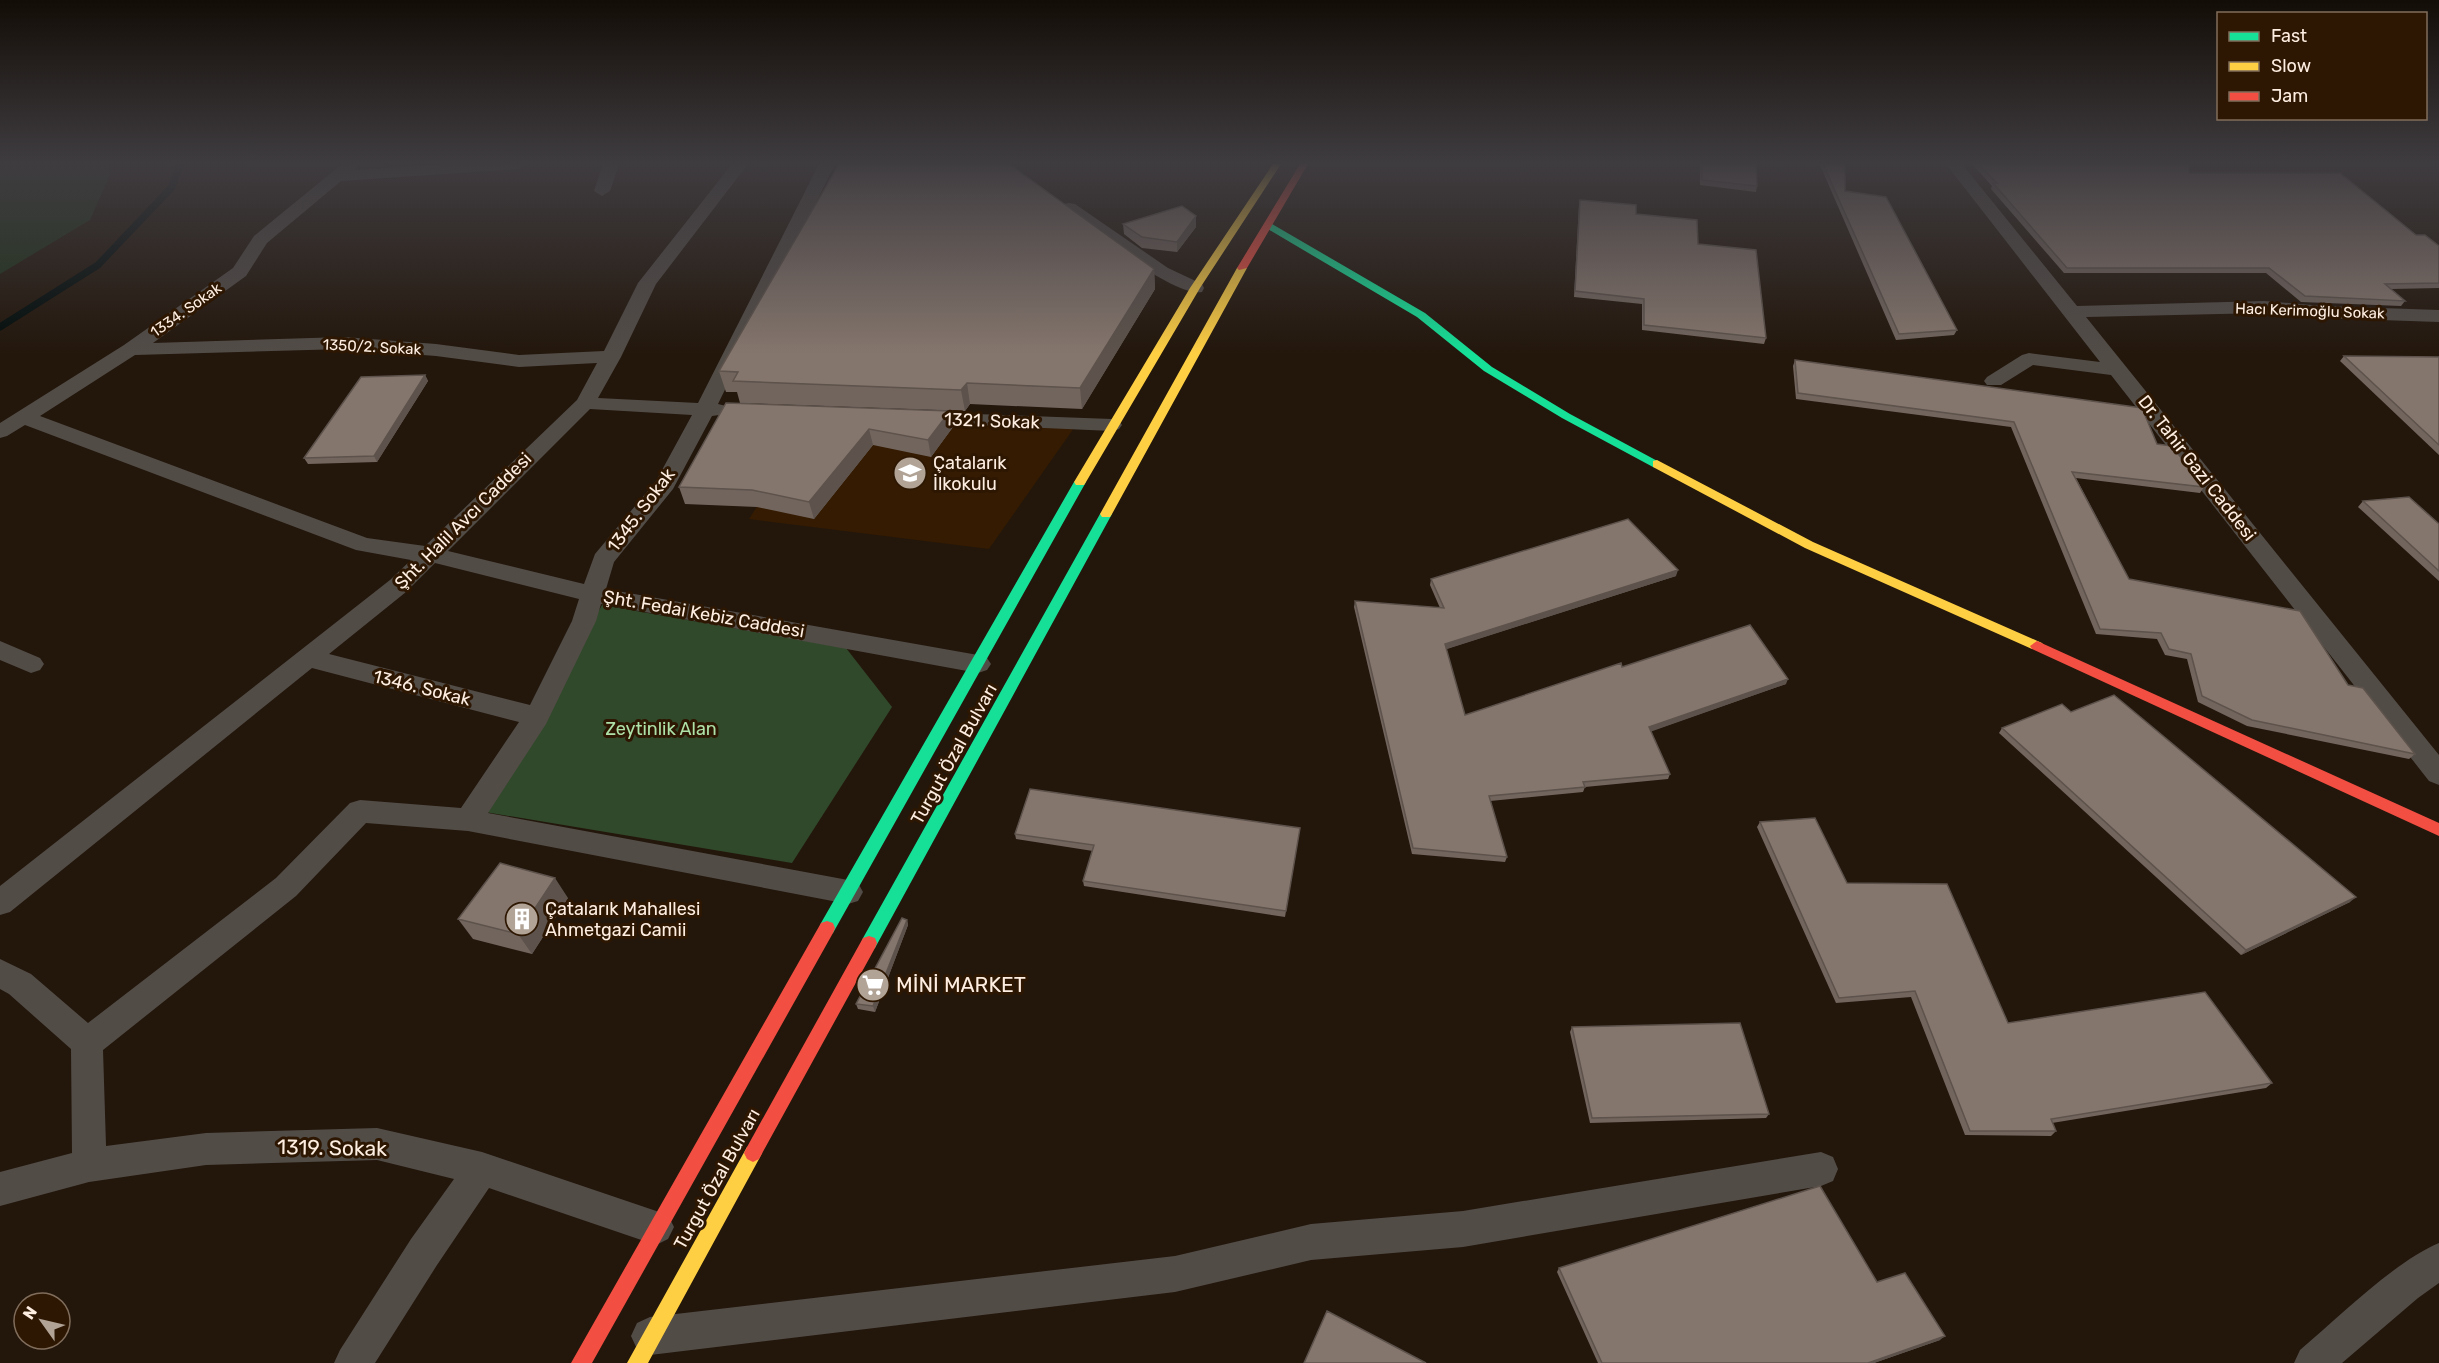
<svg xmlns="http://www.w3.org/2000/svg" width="2439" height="1363" font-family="Rubik,sans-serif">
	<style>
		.built { fill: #341b02 }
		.green { fill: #20331b }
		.forest { fill: #31492b }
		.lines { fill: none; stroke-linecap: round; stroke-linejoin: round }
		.stream { stroke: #030d0c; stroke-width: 7 }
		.street { fill: #524c47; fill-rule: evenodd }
		.fast { fill: #16e098; fill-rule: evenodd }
		.slow { fill: #ffcf43; fill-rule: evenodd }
		.jam { fill: #f24e42; fill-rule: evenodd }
		.wall { fill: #72655e }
		.shaded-wall { fill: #5d534c }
		.building { fill: #85766d; stroke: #5d534c; stroke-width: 1.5 }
		.labels { text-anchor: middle; stroke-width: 6; stroke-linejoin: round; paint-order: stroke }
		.far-street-label { font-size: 15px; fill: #feeee1; stroke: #2d1702 }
		.street-label { font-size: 18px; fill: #feeee1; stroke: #2d1702 }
		.poi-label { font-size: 18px; fill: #feeee1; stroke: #2d1702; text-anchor: start }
		.park-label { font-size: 18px; fill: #ade1a8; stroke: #2d1702 }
		.near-poi-label { font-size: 21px; fill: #feeee1; stroke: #2d1702; text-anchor: start }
		.near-street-label { font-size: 21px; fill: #feeee1; stroke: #2d1702 }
	</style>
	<rect width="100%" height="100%" fill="#23170c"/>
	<path class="built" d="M816 413 1074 428 989 549 749 519Z"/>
	<path class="green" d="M0 164H108L110 175 90 220 0 274Z"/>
	<path class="forest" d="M602 605 846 648 892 707 792 863 485 812Z"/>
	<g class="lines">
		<path class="stream" d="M0 327 98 265 172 187 180 164"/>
		<path class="street" d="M342 164H359L354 170 451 164H526L518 169 341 181 267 243 246 276 153 343 344 337 436 344 519 355 604 351 638 283 732 164H748L656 284 621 357 598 398 698 403 819 164H835L718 404 726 406 729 410 726 414 712 416 673 489 614 562 606 589 978 655 987 658 991 664 987 670 978 673 601 604 596 621 546 724 488 813 848 880 858 883 863 892 858 901 848 904 468 831 366 823 296 896 103 1050 106 1146 206 1133 377 1128 482 1152 668 1215 674 1227 668 1239 656 1245 489 1188 437 1265 375 1363H334L340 1350 411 1239 454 1179 377 1160 206 1165 89 1182 0 1206V1172L72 1153 71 1049 9 994 0 989V959L31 974 88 1023 276 878 350 803 360 800 461 808 519 722 312 668 10 912 0 915V886L390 580 411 560 356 550 25 425 7 436 0 438V423L124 345 233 268 254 236ZM344 349 436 356 519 367 597 363 577 400 425 546 367 538 40 416 135 355ZM590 409 692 415 656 481 595 554 584 584 448 551ZM435 563 579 599 572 621 530 705 329 654 406 592Z
			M603 164H619L610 191 602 196 594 191Z
			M1946 164H1962L2077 306 2264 301 2323 306 2439 310V322L2323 318 2264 313 2086 317 2439 755V785L2429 781 2111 375 2033 365 2001 385H1987L1984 381 1987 377 2022 355 2029 353 2100 362Z
			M1069 203 1075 204 1168 268 1202 284 1204 288 1202 292C1176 298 1087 229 1063 212L1061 208 1063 204Z
			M918 412 1112 419 1119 421 1122 425 1119 429 1112 431 911 422 908 418 911 414Z
			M0 641 40 658 44 664 40 670 31 673 0 660Z
			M1821 1152 1833 1157 1838 1169 1833 1181 1821 1186 1463 1247 1311 1260 1175 1292 650 1355 637 1349 631 1336 637 1323 650 1317 1175 1256 1311 1224 1463 1211Z
			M2439 1243V1283L2418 1298 2342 1363H2294L2300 1350C2339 1317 2394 1262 2439 1243Z"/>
		<path class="fast" d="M1266 224H1272L1425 313 1492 367 1570 414 1663 464 1657 468 1653 467 1562 418 1484 371 1417 317 1266 228Z
			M1080 478 1086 482 833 933 827 935 821 933 819 928 821 923 1074 482Z
			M1106 510 1112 514 875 948 869 950 863 948 861 943 863 938 1100 514Z"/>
		<path class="slow" d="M1273 164H1281L1200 288 1086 482 1084 485H1076L1074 482 1190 288Z
			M1242 265 1247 268 1112 514 1110 517H1102L1100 514 1237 268Z
			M1657 460 1813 542 2042 643 2044 646 2042 649H2032L1805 548 1653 467V461Z
			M753 1144 759 1147 762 1153 759 1159 648 1363H627L747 1147Z"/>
		<path class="jam" d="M1300 164H1308L1247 268 1239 270 1237 268Z
			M2037 641 2439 823V836L2032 649 2030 646Z
			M827 921 833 923 835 928 833 933 592 1363H571L821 923Z
			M869 936 875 938 877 943 875 948 759 1159 753 1162 747 1159 744 1153 747 1147 863 938Z"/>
	</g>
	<path class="wall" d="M1700 164H1756L1757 186 1756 192 1700 185Z
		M1812 164H1845V191L1957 330 1954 335 1896 340 1820 165Z
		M1972 164H2189V173L2416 235 2439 246V288L2391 289 2405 301 2401 306 2301 302 2266 273H2064L1991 189 1992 186Z
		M1580 200 1636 214 1698 244 1766 338 1764 344 1642 330V304L1574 297 1579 205Z
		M1196 216V227L1177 252 1142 248 1124 234 1123 224Z
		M1154 269 1155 289 1082 409 970 404 965 411 740 403 737 392H726L719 371Z
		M2344 356 2439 357V455L2340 361Z
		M1795 360 2157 444 2204 487 2200 493 2076 478 2129 579 2348 685 2415 754 2409 759 2247 726 2198 702 2187 659 2165 655 2157 639 2096 634 2011 427 1796 399 1793 366Z
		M425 375 428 381 377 462 308 464 304 458Z
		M726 403 953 427 931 457 873 445 814 519 757 507 685 504 679 487Z
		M2363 501 2439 524V581L2358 507Z
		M1676 576 1446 649 1465 715 1622 667 1786 684 1651 731 1670 774 1668 779 1585 787 1583 792 1490 801 1507 857 1505 862 1412 854 1354 607 1355 601 1440 608 1430 585 1431 579Z
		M2071 712 2350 902 2241 955 1999 733 2002 728Z
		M1760 822 1847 883 2008 1023 2272 1083 2266 1088 2052 1123 2056 1131 2051 1136 1965 1135 1911 997 1836 1003 1757 827Z
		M1300 828 1285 917 1084 886 1083 881 1093 851 1016 839 1015 834Z
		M568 898 532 954 473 939 458 919Z
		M907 920 908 925 875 1012 858 1009 856 1004Z
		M1572 1027 1769 1114 1766 1118 1590 1123 1570 1032Z
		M1559 1268 1877 1282 1940 1340 1874 1363H1598L1557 1272Z"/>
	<path class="shaded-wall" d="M1196 216V227L1177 252V242Z
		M1154 269 1155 289 1082 409 1080 388Z
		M425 375 428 381 377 462 374 456Z
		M967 383 970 404 965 411 961 390Z
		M950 411 953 427 931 457 928 440Z
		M869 429 873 445 814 519 809 502Z
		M1678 570 1676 576 1444 650 1445 644Z
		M1788 679 1786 684 1647 733 1649 727Z
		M555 878 568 898 532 954 518 934Z
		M2356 897 2350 902 2241 955 2246 950Z
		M907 920 908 925 875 1012 873 1006Z
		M1945 1336 1940 1340 1874 1363H1868Z"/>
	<path class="building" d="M839 164H1009L1154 269 1080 388 967 383 961 390 733 381 738 372 719 371Z
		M1702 164H1756L1757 186 1702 180Z
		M1823 164H1845V191L1886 197 1957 330 1899 334Z
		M1978 164H2189V173H2340L2416 235H2425L2439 246V283L2385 284 2405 301 2305 296 2269 268H2067L1993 183H1997Z
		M1580 200 1636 205V214L1697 220 1698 244 1756 250 1766 338 1644 325V299L1575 291Z
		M1182 206 1196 216 1177 242 1142 237 1123 224Z
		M2344 356 2439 357V445Z
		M1795 360 2142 408 2157 444 2172 446 2204 487 2072 472 2129 579 2300 611 2348 685 2363 688 2415 754 2252 720 2202 696 2191 654 2169 649 2161 633 2100 629 2014 422 1798 393Z
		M425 375 374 456 304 458 361 377Z
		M726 403 950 411 928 440 869 429 809 502 752 490 679 487Z
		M2409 497 2439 524V571L2363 501Z
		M1628 519 1678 570 1445 644 1465 715 1621 663 1622 667 1750 625 1788 679 1649 727 1670 774 1583 782 1585 787 1489 796 1507 857 1413 848 1355 601 1444 608 1431 579Z
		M2114 695 2356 897 2246 950 2002 728 2062 704 2071 712Z
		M1030 789 1300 828 1286 911 1083 881 1094 845 1015 834Z
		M1815 818 1847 883 1947 884 2008 1023 2205 992 2272 1083 2051 1119 2056 1131H1970L1915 991 1839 998 1760 822Z
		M500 863 555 878 518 934 458 919Z
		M902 918 907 920 873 1006 856 1004Z
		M1740 1023 1769 1114 1592 1118 1572 1027Z
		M1820 1186 1877 1282 1905 1273 1945 1336 1868 1363H1602L1559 1268Z
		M1327 1311 1426 1363H1304Z"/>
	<linearGradient id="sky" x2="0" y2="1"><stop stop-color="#130d07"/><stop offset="0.46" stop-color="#3f3c40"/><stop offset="1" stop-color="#3f3c40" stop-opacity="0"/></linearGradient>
	<rect width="2439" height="354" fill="url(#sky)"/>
	<defs>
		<symbol id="school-disc" viewBox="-11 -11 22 22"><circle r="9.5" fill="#b1a396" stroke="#2d1702"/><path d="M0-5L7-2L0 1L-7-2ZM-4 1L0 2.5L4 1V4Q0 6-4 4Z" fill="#fff"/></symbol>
		<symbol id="building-disc" viewBox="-11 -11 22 22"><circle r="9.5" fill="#b1a396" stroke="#2d1702"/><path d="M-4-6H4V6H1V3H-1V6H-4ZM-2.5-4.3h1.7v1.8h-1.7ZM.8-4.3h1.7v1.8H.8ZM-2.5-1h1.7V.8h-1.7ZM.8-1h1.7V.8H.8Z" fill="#fff"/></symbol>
		<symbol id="supermarket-disc" viewBox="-11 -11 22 22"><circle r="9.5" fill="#b1a396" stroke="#2d1702"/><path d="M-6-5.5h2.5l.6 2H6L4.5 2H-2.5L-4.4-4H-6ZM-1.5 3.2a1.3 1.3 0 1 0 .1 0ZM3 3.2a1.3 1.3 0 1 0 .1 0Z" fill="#fff"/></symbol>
	</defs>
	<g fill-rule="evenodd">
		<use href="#school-disc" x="891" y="454" width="38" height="38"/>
		<use href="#building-disc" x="503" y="900" width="38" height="38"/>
		<use href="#supermarket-disc" x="854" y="966" width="38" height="38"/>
	</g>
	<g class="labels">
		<g class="far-street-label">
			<text transform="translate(186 310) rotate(-35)" y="5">1334. Sokak</text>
			<text transform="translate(2310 311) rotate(2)" y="5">Hacı Kerimoğlu Sokak</text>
			<text transform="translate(372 347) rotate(3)" y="5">1350/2. Sokak</text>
		</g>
		<g class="street-label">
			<text transform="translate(992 421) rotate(2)" y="6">1321. Sokak</text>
			<text transform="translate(2197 468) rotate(52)" y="6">Dr. Tahir Gazi Caddesi</text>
			<text transform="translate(641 510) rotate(-53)" y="6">1345. Sokak</text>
			<text transform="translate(463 521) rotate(-45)" y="6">Şht. Halil Avcı Caddesi</text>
			<text transform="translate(704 614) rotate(10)" y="6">Şht. Fedai Kebiz Caddesi</text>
			<text transform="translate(422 688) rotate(14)" y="6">1346. Sokak</text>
			<text transform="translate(954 754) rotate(-61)" y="6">Turgut Özal Bulvarı</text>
			<text transform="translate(717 1179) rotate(-61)" y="6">Turgut Özal Bulvarı</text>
		</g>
		<g class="poi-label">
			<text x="933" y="469">Çatalarık<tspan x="933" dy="21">İlkokulu</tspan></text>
			<text x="545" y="915">Çatalarık Mahallesi<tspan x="545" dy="21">Ahmetgazi Camii</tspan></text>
		</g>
		<g class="park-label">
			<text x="661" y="735">Zeytinlik Alan</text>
		</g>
		<g class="near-poi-label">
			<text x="896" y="992">MİNİ MARKET</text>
		</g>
		<g class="near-street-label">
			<text transform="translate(332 1148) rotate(1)" y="7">1319. Sokak</text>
		</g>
	</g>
	<rect x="2217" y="12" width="210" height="108" fill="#2d1702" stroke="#816d5b" stroke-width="1.5"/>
	<rect x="2229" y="32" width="30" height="9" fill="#16e098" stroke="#816d5b" stroke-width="1.5"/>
	<text x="2271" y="42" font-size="18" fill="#feeee1">Fast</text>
	<rect x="2229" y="62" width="30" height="9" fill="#ffcf43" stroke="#816d5b" stroke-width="1.5"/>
	<text x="2271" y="72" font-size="18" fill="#feeee1">Slow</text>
	<rect x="2229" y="92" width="30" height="9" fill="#f24e42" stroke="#816d5b" stroke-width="1.5"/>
	<text x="2271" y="102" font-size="18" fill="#feeee1">Jam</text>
	<g transform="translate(42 1321) rotate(304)"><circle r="28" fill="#2d1702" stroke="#816d5b" stroke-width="1.5"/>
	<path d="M0-4.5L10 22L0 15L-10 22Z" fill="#b1a396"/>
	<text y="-9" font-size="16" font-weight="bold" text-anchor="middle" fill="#feeee1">N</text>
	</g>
</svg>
